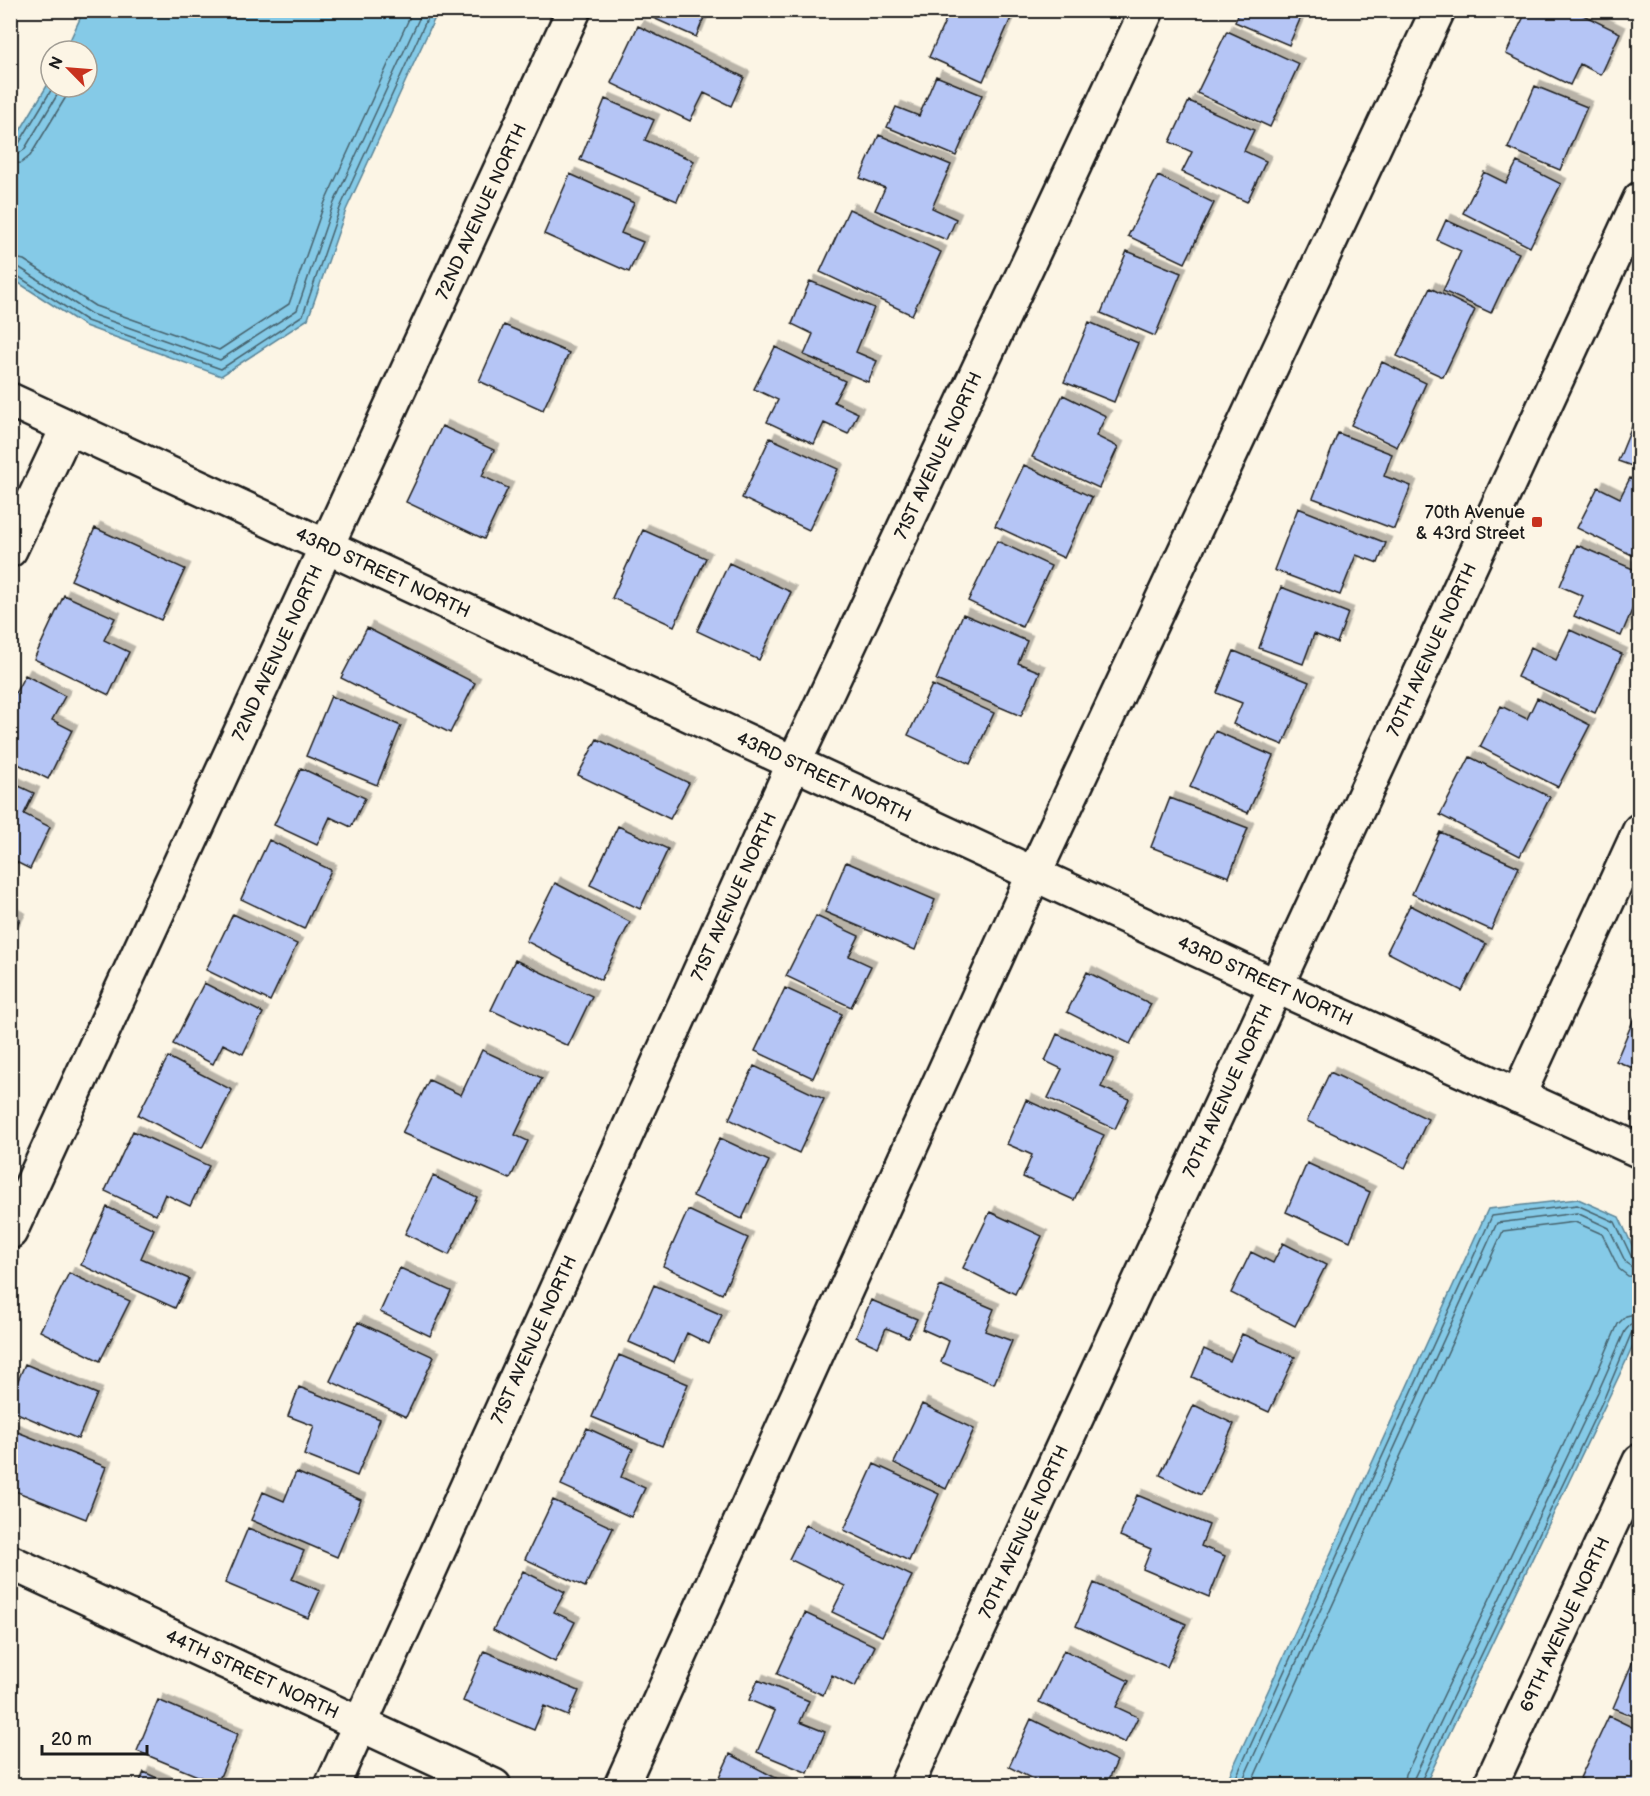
<svg xmlns="http://www.w3.org/2000/svg" width="1650" height="1796" font-family="'Balsamiq Sans',sans-serif">
	<style>
		.water { fill: #85cae7; stroke: #5b8496; stroke-width: 1.5 }
		.lines { fill: none; stroke-linecap: round; stroke-linejoin: round }
		.shore { stroke: #46626d; stroke-width: 1.5 }
		.building { fill: #b5c5f5; stroke: #1c1c1c; stroke-width: 1.5; filter: url(#shadow) }
		.minor-casing { stroke: #1c1c1c; stroke-width: 38 }
		.minor { stroke: #fcf5e5; stroke-width: 33 }
		.poi-dot { fill: #c8321e; stroke: #fcf5e5; stroke-width: 2 }
		.labels { text-anchor: middle; stroke-width: 5; stroke-linejoin: round; paint-order: stroke }
		.street-label { font-size: 18px; fill: #1c1c1c; stroke: #fcf5e5 }
		.poi-label { font-size: 18px; fill: #1c1c1c; stroke: #fcf5e5; text-anchor: end }
	</style>
	<defs>
		<filter id="shadow"><feDropShadow dx="5.5" dy="-5.5" stdDeviation="0" flood-color="#0004"/></filter>
	</defs>
	<rect width="100%" height="100%" fill="#fcf5e5"/>
	<filter id="ink" filterUnits="userSpaceOnUse"><feTurbulence type="fractalNoise" baseFrequency=".0167" numOctaves="2"/><feDisplacementMap in="SourceGraphic" scale="12" xChannelSelector="R" yChannelSelector="G"/><feConvolveMatrix kernelMatrix="1 2 1 2 8 2 1 2 1" color-interpolation-filters="sRGB"/></filter>
	<g filter="url(#ink)">
		<path class="water" d="M84 10 438 11 346 210 308 319 221 376 85 326 11 278V146L51 79V87H87V51H65Z
			M1578 1199 1619 1217 1639 1260 1640 1324 1636 1340 1425 1785H1225L1488 1209Z"/>
		<g class="lines">
			<path class="shore" d="M10 148 18 145 53 87
				M10 155 18 154 24 150 62 87
				M10 164 21 163 30 156 72 87
				M10 257 24 260 95 306 219 350 289 304 325 202 413 10
				M10 266 20 268 91 314 220 360 297 310 333 205 423 10
				M10 274 16 275 87 321 221 369 303 315 340 208 431 10
				M1232 1786 1492 1216 1577 1205 1615 1222 1632 1258 1640 1261
				M1240 1786 1497 1223 1577 1213 1609 1228 1626 1263 1632 1267 1640 1268
				M1250 1786 1503 1231 1575 1222 1602 1234 1619 1269 1628 1276 1640 1277
				M1404 1786 1406 1774 1590 1389 1618 1324 1626 1316 1640 1313
				M1413 1786 1414 1778 1598 1392 1625 1331 1631 1324 1640 1322
				M1420 1786 1421 1781 1605 1396 1631 1334 1635 1330H1640"/>
		</g>
		<path class="building" d="M643 10H707L696 37 642 13Z
			M950 10H995L1011 18 983 81 929 57Z
			M1240 10H1304L1289 45 1235 22Z
			M1527 10H1573L1620 33 1601 75 1580 64 1570 85 1506 54Z
			M638 26 744 77 731 106 704 93 690 121 611 83Z
			M1227 31 1299 64 1270 127 1197 93Z
			M936 76 982 95 956 156 887 127 896 107 919 116Z
			M1535 86 1587 107 1560 170 1508 148Z
			M605 99 654 120 645 140 694 161 677 201 580 160Z
			M1189 101 1254 130 1244 151 1266 161 1247 202 1182 172 1192 152 1170 142Z
			M879 135 951 165 932 208 956 219 947 240 875 210 885 188 860 178Z
			M1517 162 1561 184 1530 247 1463 213 1484 172 1506 183Z
			M570 174 634 203 621 233 643 242 629 272 544 234Z
			M1158 176 1214 203 1185 263 1128 236Z
			M849 209 941 252 912 315 820 272Z
			M1446 220 1519 253 1491 313 1443 291 1461 251 1437 240Z
			M1127 251 1181 273 1155 336 1101 313Z
			M810 281 874 308 856 352 877 361 868 382 804 355 813 334 792 324Z
			M1430 288 1475 310 1443 377 1397 356Z
			M1089 322 1138 343 1114 402 1064 382Z
			M504 325 569 353 543 410 479 381Z
			M775 347 845 381 834 402 858 413 848 434 824 423 814 444 767 422 778 400 754 389Z
			M1382 362 1426 383 1397 447 1351 425Z
			M1063 395 1106 416 1096 436 1118 447 1099 488 1032 457Z
			M1640 407V469L1618 461Z
			M442 426 494 450 482 476 508 488 484 539 406 502Z
			M1338 433 1392 454 1384 476 1411 486 1394 529 1313 498Z
			M770 438 838 469 809 530 742 498Z
			M1024 465 1092 497 1064 558 995 526Z
			M1630 478 1640 483V559L1577 528 1598 487 1620 498Z
			M1298 508 1386 543 1378 563 1356 555 1340 595 1274 570Z
			M95 528 185 569 161 620 71 580Z
			M643 530 706 558 674 626 612 598Z
			M997 541 1051 566 1022 627 968 601Z
			M1577 545 1640 572V591L1621 636 1574 616 1583 596 1560 586Z
			M729 563 791 592 759 660 697 631Z
			M1281 587 1348 613 1337 643 1314 634 1303 664 1259 648Z
			M64 595 115 618 104 640 129 652 109 695 34 659Z
			M963 614 1027 641 1018 663 1040 672 1021 716 936 680Z
			M367 628 475 683 450 733 341 678Z
			M1570 630 1622 654 1595 713 1517 677 1531 647 1556 660Z
			M1234 651 1309 682 1283 745 1233 724 1242 703 1217 693Z
			M25 675 65 696 52 720 72 730 48 779 10 760V703Z
			M932 685 994 713 970 764 908 735Z
			M331 696 401 726 377 785 306 756Z
			M1537 698 1590 725 1558 787 1480 747 1501 706 1527 719Z
			M1215 731 1273 756 1248 813 1190 787Z
			M597 739 689 783 670 819 578 775Z
			M1470 757 1550 797 1520 856 1440 815Z
			M301 768 365 798 351 827 330 817 317 845 274 825Z
			M10 782 34 793 24 814 50 827 30 869 10 859Z
			M1170 798 1248 828 1229 877 1151 847Z
			M618 826 668 849 640 909 590 885Z
			M1440 832 1519 867 1491 930 1412 894Z
			M269 840 331 870 304 929 241 899Z
			M846 862 935 900 915 950 825 912Z
			M555 883 630 922 601 980 526 941Z
			M1410 905 1486 944 1462 991 1387 952Z
			M10 914 20 919 10 938Z
			M233 914 297 944 270 1001 206 970Z
			M816 916 859 936 849 956 871 966 851 1007 786 976Z
			M515 960 592 996 568 1046 491 1010Z
			M1087 972 1151 1004 1130 1044 1067 1012Z
			M204 983 263 1013 243 1054 223 1044 213 1064 173 1044Z
			M785 988 842 1014 813 1078 755 1051Z
			M1638 1009 1640 1010V1071L1616 1061Z
			M1057 1034 1114 1059 1101 1087 1129 1099 1115 1129 1048 1098 1062 1069 1045 1061Z
			M482 1050 542 1078 515 1135 528 1141 510 1179 402 1133 429 1080 461 1095Z
			M168 1057 232 1090 202 1148 138 1115Z
			M754 1066 824 1099 799 1153 729 1119Z
			M1330 1072 1428 1119 1405 1168 1307 1121Z
			M1026 1100 1104 1135 1074 1200 1023 1177 1032 1155 1007 1144Z
			M133 1131 209 1166 190 1206 165 1194 156 1215 105 1191Z
			M720 1138 769 1161 742 1219 693 1196Z
			M1307 1163 1370 1192 1350 1241 1286 1212Z
			M433 1176 477 1197 449 1255 405 1234Z
			M107 1207 154 1229 141 1258 189 1279 175 1308 81 1265Z
			M688 1210 748 1238 722 1294 663 1266Z
			M990 1212 1042 1236 1015 1294 963 1268Z
			M1283 1243 1326 1265 1295 1326 1231 1293 1251 1252 1273 1263Z
			M400 1268 451 1291 430 1336 380 1312Z
			M69 1273 130 1301 100 1361 40 1331Z
			M654 1285 722 1315 709 1344 687 1333 674 1362 629 1342Z
			M940 1286 994 1309 985 1331 1012 1341 994 1384 941 1362 949 1341 922 1329Z
			M871 1300 917 1319 908 1337 886 1328 878 1347 856 1337Z
			M358 1322 434 1357 406 1417 330 1381Z
			M1242 1334 1295 1357 1269 1412 1192 1377 1204 1349 1230 1361Z
			M619 1355 688 1384 662 1446 592 1417Z
			M25 1364 97 1394 78 1439 10 1410V1399Z
			M299 1387 380 1419 357 1476 304 1455 314 1426 288 1416Z
			M922 1404 974 1429 946 1489 894 1463Z
			M1194 1405 1234 1424 1201 1495 1160 1475Z
			M587 1428 633 1449 621 1477 645 1488 631 1517 561 1485Z
			M10 1429 106 1467 86 1519 10 1489Z
			M874 1464 939 1494 909 1561 844 1530Z
			M296 1472 361 1500 337 1557 251 1520 263 1492 284 1501Z
			M1137 1495 1209 1525 1201 1546 1225 1556 1209 1597 1143 1569 1151 1549 1120 1536Z
			M553 1500 613 1528 585 1587 525 1559Z
			M806 1525 912 1576 882 1636 832 1612 845 1586 789 1559Z
			M248 1528 304 1551 292 1579 320 1591 308 1618 225 1583Z
			M523 1571 565 1592 554 1612 575 1622 555 1662 493 1630Z
			M1094 1583 1186 1624 1167 1667 1076 1626Z
			M805 1613 875 1646 855 1687 832 1675 823 1695 777 1674Z
			M1639 1647H1640V1719L1613 1708Z
			M1064 1650 1129 1681 1116 1707 1138 1717 1125 1743 1039 1702Z
			M484 1651 579 1691 568 1716 544 1706 534 1730 463 1701Z
			M758 1680 809 1701 800 1722 825 1732 808 1773 757 1752 775 1711 749 1700Z
			M158 1700 238 1734 217 1784 137 1751Z
			M1609 1716 1640 1731V1786H1595L1580 1778Z
			M1031 1719 1117 1761 1106 1786H1046L1009 1767Z
			M730 1754 791 1786H730L718 1780Z
			M144 1772 174 1786H138Z"/>
		<g class="lines">
			<defs>
				<g id="minor">
					<path id="s1" d="M10 400 1276 986 1640 1151"/>
					<path d="M10 550 68 427"/>
					<path d="M1518 1096 1640 830"/>
					<path id="s2" d="M10 1232 574 10"/>
					<path id="s3" d="M10 1562 494 1786"/>
					<path id="s4" d="M332 1786 794 763 1147 10"/>
					<path d="M621 1786 1034 874 1438 10"/>
					<path id="s5" d="M906 1786 1640 199"/>
					<path id="s6" d="M1490 1786 1640 1461"/>
				</g>
			</defs>
			<use href="#minor" class="minor-casing"/>
			<use href="#minor" class="minor"/>
		</g>
	</g>
	<rect class="poi-dot" x="1531" y="516" width="12" height="12" rx="3"/>
	<g class="labels">
		<g class="street-label">
			<text dy="6" stroke="none"><textPath href="#s2" startOffset="1124">72ND AVENUE NORTH</textPath></text>
			<text dy="6" stroke="none"><textPath href="#s4" startOffset="1462">71ST AVENUE NORTH</textPath></text>
			<text dy="6" stroke="none"><textPath href="#s1" startOffset="411">43RD STREET NORTH</textPath></text>
			<text dy="6" stroke="none"><textPath href="#s5" startOffset="1252">70TH AVENUE NORTH</textPath></text>
			<text dy="6" stroke="none"><textPath href="#s2" startOffset="638">72ND AVENUE NORTH</textPath></text>
			<text dy="6" stroke="none"><textPath href="#s1" startOffset="897">43RD STREET NORTH</textPath></text>
			<text dy="6" stroke="none"><textPath href="#s4" startOffset="976">71ST AVENUE NORTH</textPath></text>
			<text dy="6" stroke="none"><textPath href="#s1" startOffset="1383">43RD STREET NORTH</textPath></text>
			<text dy="6" stroke="none"><textPath href="#s5" startOffset="766">70TH AVENUE NORTH</textPath></text>
			<text dy="6" stroke="none"><textPath href="#s4" startOffset="490">71ST AVENUE NORTH</textPath></text>
			<text dy="6" stroke="none"><textPath href="#s5" startOffset="280">70TH AVENUE NORTH</textPath></text>
			<text dy="6" stroke="none"><textPath href="#s6" startOffset="178">69TH AVENUE NORTH</textPath></text>
			<text dy="6" stroke="none"><textPath href="#s3" startOffset="267">44TH STREET NORTH</textPath></text>
		</g>
		<g class="poi-label">
			<text x="1525" y="518">70th Avenue<tspan x="1525" dy="21">&amp; 43rd Street</tspan></text>
		</g>
	</g>
	<rect width="1650" height="1796" fill="none" stroke="#fcf5e5" stroke-width="36"/>
	<rect x="18" y="18" width="1614" height="1760" fill="none" stroke="#1c1c1c" stroke-width="2" filter="url(#ink)"/>
	<g transform="translate(69 69) rotate(295)"><circle r="28" fill="#fcf5e5" stroke="#a29e95" stroke-width="1.5"/>
	<path d="M0-4.5L10 22L0 15L-10 22Z" fill="#c8321e"/>
	<text y="-9" font-size="16" font-weight="bold" text-anchor="middle" fill="#1c1c1c">N</text>
	</g>
	<path d="M42 1745v9h105v-9" fill="none" stroke="#1c1c1c" stroke-width="3"/>
	<text x="51" y="1745" font-size="18" fill="#1c1c1c" stroke="#fcf5e5" stroke-width="4.5" paint-order="stroke">20 m</text>
</svg>
